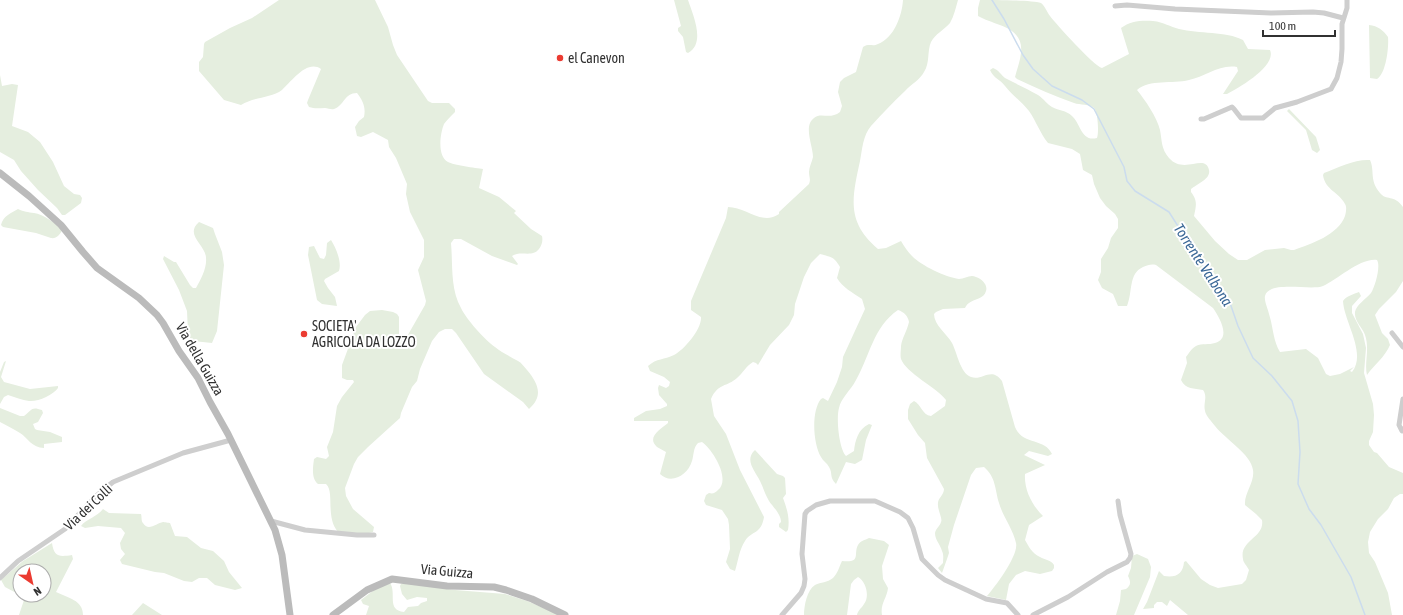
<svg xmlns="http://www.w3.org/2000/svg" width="1403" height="615" font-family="'Asap Condensed',sans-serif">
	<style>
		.green { fill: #e5eedf }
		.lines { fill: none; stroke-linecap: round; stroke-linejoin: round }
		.stream { stroke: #cbdcee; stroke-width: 1.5 }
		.street { stroke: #cecece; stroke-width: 5 }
		.secondary { stroke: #bbb; stroke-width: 7 }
		.poi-dot { fill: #eb3b31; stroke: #fff; stroke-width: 1.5 }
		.labels { text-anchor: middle; stroke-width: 4; stroke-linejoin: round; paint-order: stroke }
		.poi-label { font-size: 14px; fill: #313131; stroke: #fff; text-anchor: start }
		.street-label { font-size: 14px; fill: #313131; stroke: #fff }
		.water-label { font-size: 15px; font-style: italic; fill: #3b6897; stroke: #fff }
	</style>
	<rect width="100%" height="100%" fill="#fff"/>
	<path class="green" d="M279 0H375L388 27 393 45 397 55 428 101 432 103H449L455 109V112C451 116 447 120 444 124 440 134 437 156 448 162 453 165 476 168 483 169L479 188 499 197 516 211 514 213 531 229 542 236C543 241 542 245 539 249 532 258 521 250 512 256L518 264 517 265 492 256 461 239H454L451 243C453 265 450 288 461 308 466 319 485 340 495 347 501 352 511 357 518 361 522 363 524 367 527 370 538 383 544 396 529 409L523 402 484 374 456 333 452 329H445L439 332 432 341 420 369 417 381 412 387 401 413 400 418 368 447 358 457 354 464 345 488 346 496 353 509 374 527 373 532 365 534 338 532C325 517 335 492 326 484H318C311 478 313 467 314 459L317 457 326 459 329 456 327 447 333 432 337 406 342 397 354 382 353 380H347L342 378V365L356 327 365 315 370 311 382 310 393 312 397 314 399 317V338L403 341 405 340 425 305 426 301 418 270 424 257V240L410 212 406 194 407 184 396 158 389 147 388 140 373 132 361 137 357 136 355 127 359 121 364 117C366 107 363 101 357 93 344 93 345 105 334 109 331 110 328 108 325 108 319 108 315 109 309 107L307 103 308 100 321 69C307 59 291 82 282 90 271 98 254 97 241 105L224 100 199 71V62L203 57 204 44 205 42 230 28 252 18Z
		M674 0H688C693 15 706 43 688 53L686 52 683 37 678 31V28L681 26Z
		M903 0H958C956 7 954 16 950 23 944 30 935 34 931 42 927 51 930 63 924 72 920 80 911 84 905 91 893 102 882 114 871 126 863 135 862 150 860 161 852 198 846 222 878 249L886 248 901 241C904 246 908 252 912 256 922 266 945 277 959 279 965 279 970 274 976 277 982 279 988 285 986 291 984 299 974 299 969 303 967 304 966 306 965 308L943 309 936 312 934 314C934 325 947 334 952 343 957 352 960 373 971 377 983 381 991 366 1002 381L1015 427C1022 445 1045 438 1052 454L1048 456 1029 451 1024 455 1045 465 1025 474C1024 490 1032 505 1043 516L1029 525 1025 540C1029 547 1032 553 1040 557 1045 560 1051 560 1054 565V568L1052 571 1040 574 1025 571 1016 575 1009 584 1006 600 987 596C995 587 1019 555 1016 543 1013 529 1003 517 999 503 995 490 996 477 984 467L976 468 971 475 954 525 948 547 949 553 947 559 942 573 938 568 943 563C943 559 944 555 942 551 940 544 935 540 935 533 936 528 940 526 941 522 943 519 937 509 938 503 938 498 944 495 944 489L927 458 925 443 918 435 908 419V410L910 404 914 401C921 404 922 415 931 416L945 406 946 400C936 387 906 373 901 359 900 356 901 350 901 346 902 338 907 331 909 322 908 316 904 312 898 310 873 327 870 356 856 380 851 390 841 398 839 408 836 418 839 449 846 456L854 451C855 441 858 429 869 424L872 425 866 440 862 460 855 464 846 462 836 484C829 477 833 473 829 467 827 463 823 461 821 457 813 444 811 411 821 399L823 398 828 401 837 382 842 367 843 357 865 309 862 299C853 293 842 287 837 278L840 267C834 256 830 257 820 254L811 263 804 277 795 304 794 315 789 325 770 345 758 365 756 363 753 362C746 366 743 373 737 378 727 387 718 383 711 399L714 416 726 434 740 470 764 517C761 535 752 530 745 541 739 550 738 562 735 571L730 569 726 562 730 549 729 525 728 519 722 510 706 505 704 501 706 495 709 493C713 494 715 493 718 490 731 479 713 450 702 442L698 443C693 448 694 455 692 461 688 475 671 485 660 474L666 452C663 450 660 449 657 447 646 437 661 429 668 423V421H634V418L646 411 660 409 667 406V404L659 395 658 388 659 385 666 388 669 386 670 382 664 377 650 371 648 366C657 358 664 360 674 355 684 350 702 329 701 317L691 310V301L726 218 728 207C746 207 762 226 779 214V212L809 184C811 179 809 177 809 172 809 167 812 162 813 157 813 146 803 126 814 118 821 112 830 120 840 112L842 106 838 92 840 82 844 78 856 72 863 47C869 43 873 47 878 44 894 38 902 16 903 0Z
		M980 0C993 0 1032 0 1041 3 1045 6 1047 12 1050 16 1056 24 1094 66 1102 68L1129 54 1121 28C1130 21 1142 20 1153 21 1164 22 1170 27 1179 29 1199 34 1226 31 1243 40L1248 49 1270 50C1277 66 1239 88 1227 94H1223L1238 71 1237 67C1219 64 1205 77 1189 80 1172 84 1150 79 1137 90 1145 100 1157 117 1160 130 1162 140 1161 149 1169 158 1184 175 1205 153 1209 170 1211 179 1197 184 1191 189V192C1198 201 1196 206 1194 216L1215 241 1229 254 1238 260H1247L1265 250 1284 248 1291 250H1294C1311 244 1338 235 1345 216 1346 212 1347 207 1345 204 1339 192 1325 190 1323 175L1324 173C1339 167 1355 159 1370 160 1375 171 1369 180 1380 193 1386 201 1394 194 1403 207V281L1396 292 1379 309 1375 315 1382 333 1388 339 1390 345C1385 357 1374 365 1367 375 1364 363 1370 349 1365 335 1363 328 1354 321 1355 312 1356 305 1366 299 1371 293 1375 287 1381 266 1377 260 1359 258 1338 280 1323 286 1311 291 1269 280 1265 296 1264 301 1268 309 1269 314 1273 326 1273 341 1280 352L1306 349 1318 358 1326 374 1330 376 1340 374 1354 367 1350 371 1352 372C1367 353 1344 322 1343 301 1346 296 1354 294 1359 292L1361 296 1352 306V313L1363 334 1366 348 1364 373 1373 404 1374 415 1373 432 1369 441V445L1374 452 1377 453 1389 467 1403 473V494H1400L1394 498 1388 509 1378 519 1370 532 1368 542 1369 553 1375 562 1388 593 1392 615H1188L1170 600 1167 606 1162 602H1157L1154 605V608L1143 609 1147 602 1159 571 1164 576C1176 578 1183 574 1184 562L1186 561 1201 579 1210 585 1218 588 1242 584 1246 580 1249 570C1247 566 1243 562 1243 559 1239 540 1265 538 1262 520L1256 514 1245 505C1244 493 1255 482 1253 470 1251 454 1225 439 1215 426 1212 422 1206 416 1205 411 1203 403 1208 397 1203 390 1194 388 1186 390 1181 380L1187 363 1186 357C1189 353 1192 348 1196 346 1202 343 1209 345 1215 343 1232 338 1219 317 1213 308L1156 265C1151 264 1148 265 1143 267 1128 274 1133 292 1127 306H1118L1113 294 1102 288 1098 280 1101 272V259L1108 248 1111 238 1118 228V219L1115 214 1106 206 1100 198 1094 184 1092 175 1083 170 1080 154 1072 149 1048 143C1040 133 1036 121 1029 111 1022 102 1012 95 1005 86 1000 79 994 79 990 70L993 68C999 70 1001 75 1005 78 1016 84 1028 89 1038 95 1044 99 1047 104 1052 107 1059 111 1066 110 1072 116 1081 124 1081 142 1097 138 1099 133 1098 112 1094 108 1090 104 1080 105 1074 103 1054 96 1036 88 1017 79L1015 77C1017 69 1020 62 1021 53 1024 26 995 26 978 16V8Z
		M1369 25C1378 26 1383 30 1388 37 1389 47 1386 74 1377 79L1370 78Z
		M0 75 2 86 12 84 18 85 12 126 28 132 40 142 53 162 64 186 74 194 80 195 82 198 81 203 65 215H62L57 208 38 190 21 171 14 160 0 152Z
		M1289 109 1316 137 1320 150 1317 153 1312 150 1306 130 1287 111Z
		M18 209C24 212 28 212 34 213 43 214 57 224 62 230 60 235 56 239 51 238L36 233 3 227 1 225C3 216 11 213 18 209Z
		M199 222 213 228 215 234 222 252 224 265 217 331 212 343 193 341 190 338 188 333 187 311 179 290 163 259 164 256 174 262H176L190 285 193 288H196C201 279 207 268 206 258 206 245 184 235 199 222Z
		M331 240C336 248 342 262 339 271L325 279 324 281 328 288 335 297 337 306 322 304 317 300 308 255 309 247 314 246 320 258 324 259 326 255 327 243Z
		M6 361 1 377 4 382 30 389 58 386V388C53 395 38 402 29 401 22 400 15 397 8 395L4 397 0 404V372L4 362Z
		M0 408 20 416H24C32 410 31 406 42 410L43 413 38 422 33 424 35 429 37 430 50 432 62 437V442L44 444V448C32 448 28 438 20 433 14 429 7 426 0 422Z
		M755 450 777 474 783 476 785 478 786 494 783 498C787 509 790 518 788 530L786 532 779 527V524L781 522C781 514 773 507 769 501 765 494 763 487 760 481 755 471 744 460 755 450Z
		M103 509 109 513 141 514C142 517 141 521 143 523 148 532 157 523 163 522 164 522 169 523 170 523L175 536 187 537 201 548 213 551 224 561 229 572 242 588 235 590 215 585 207 578H199L192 582 184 581 164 573 155 572 122 564 120 560 125 554 121 549 120 543 125 533 121 528 98 526 85 528 81 526C86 519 97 517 103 509Z
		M869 538 884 541 889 545 882 566 883 579 888 588C887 598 880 604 882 615H857C858 610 861 609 864 604 870 597 866 581 858 577L854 580 851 584 847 615H804C804 606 807 590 815 585 821 582 827 583 833 578 838 573 839 567 842 561 862 563 853 554 858 545 860 541 865 540 869 538Z
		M52 543C54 557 59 557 72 555L73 559 56 592C68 598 83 600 83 615H19L24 600 20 595H44V571H20V595L5 587 1 580 23 561Z
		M1137 554 1148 559 1151 567 1150 577 1134 615H1116L1120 601 1121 590 1126 589C1131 585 1131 582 1128 576L1131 568 1132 556Z
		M390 583C397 593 386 610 404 612L408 607 418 606 421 603 427 601V598L417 597 407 600 402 594 400 586 401 584 405 583 455 590 505 594 527 601 560 615H366L369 606 363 604 361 600 374 590Z
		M143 603 162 615H132Z"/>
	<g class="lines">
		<path class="stream" d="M992 0 1004 19 1023 55 1033 69 1052 86 1082 100 1094 109 1124 167 1127 181 1135 191 1169 212 1200 261 1230 303 1238 326 1253 358 1272 376 1292 401 1298 421 1300 452 1298 484 1309 509 1321 525 1351 577 1365 615"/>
		<path class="street" d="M1115 6 1127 5 1175 9 1271 13 1313 12 1324 13 1343 18
			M1201 119H1204L1232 107 1234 109 1241 118H1263L1275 108 1297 102 1331 89 1337 78 1341 62 1342 49V24L1347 8V0
			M1392 333 1403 347
			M1403 399 1399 425 1402 431 1403 429
			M271 521 305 530 357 535H374
			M0 578 18 561 65 529 95 497 113 482 183 453 231 440
			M782 615 801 593 804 586 805 579 802 554 805 514 807 511 816 505 830 501H875L900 512 908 518 913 528 922 559 938 575 945 580 986 599 1007 603 1018 615
			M1033 615 1068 597 1107 572 1127 562 1130 558 1131 554 1120 515 1118 501"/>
		<path class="secondary" d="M0 173 29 196 61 225 83 252 97 268 139 298 157 315 163 323 179 351 198 378 210 402 228 434 275 530 282 555 290 615
			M333 615 367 590 392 579 447 586 494 587 506 590 532 599 565 615"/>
	</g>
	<g class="poi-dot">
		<circle cx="560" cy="58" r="4"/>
		<circle cx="304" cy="334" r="4"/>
	</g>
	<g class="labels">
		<g class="poi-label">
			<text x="568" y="63">el Canevon</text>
			<text x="312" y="331">SOCIETA'<tspan x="312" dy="16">AGRICOLA DA LOZZO</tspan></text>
		</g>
		<g class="street-label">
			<text transform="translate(200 359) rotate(60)" y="5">Via della Guizza</text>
			<text transform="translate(88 507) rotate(-43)" y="5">Via dei Colli</text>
			<text transform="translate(447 571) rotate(5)" y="5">Via Guizza</text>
		</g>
		<g class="water-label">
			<text transform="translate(1203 265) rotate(57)" y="5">Torrente Valbona</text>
		</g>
	</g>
	<g transform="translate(32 583) rotate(146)"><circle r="19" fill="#ffffff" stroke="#adadad"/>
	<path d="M0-3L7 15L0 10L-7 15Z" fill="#eb3b31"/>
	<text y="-6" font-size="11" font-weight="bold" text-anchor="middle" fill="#313131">N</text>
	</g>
	<path d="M1263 30v6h72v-6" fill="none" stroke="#313131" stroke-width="2"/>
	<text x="1269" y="30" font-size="12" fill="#313131" stroke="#ffffff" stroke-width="3" paint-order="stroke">100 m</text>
</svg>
